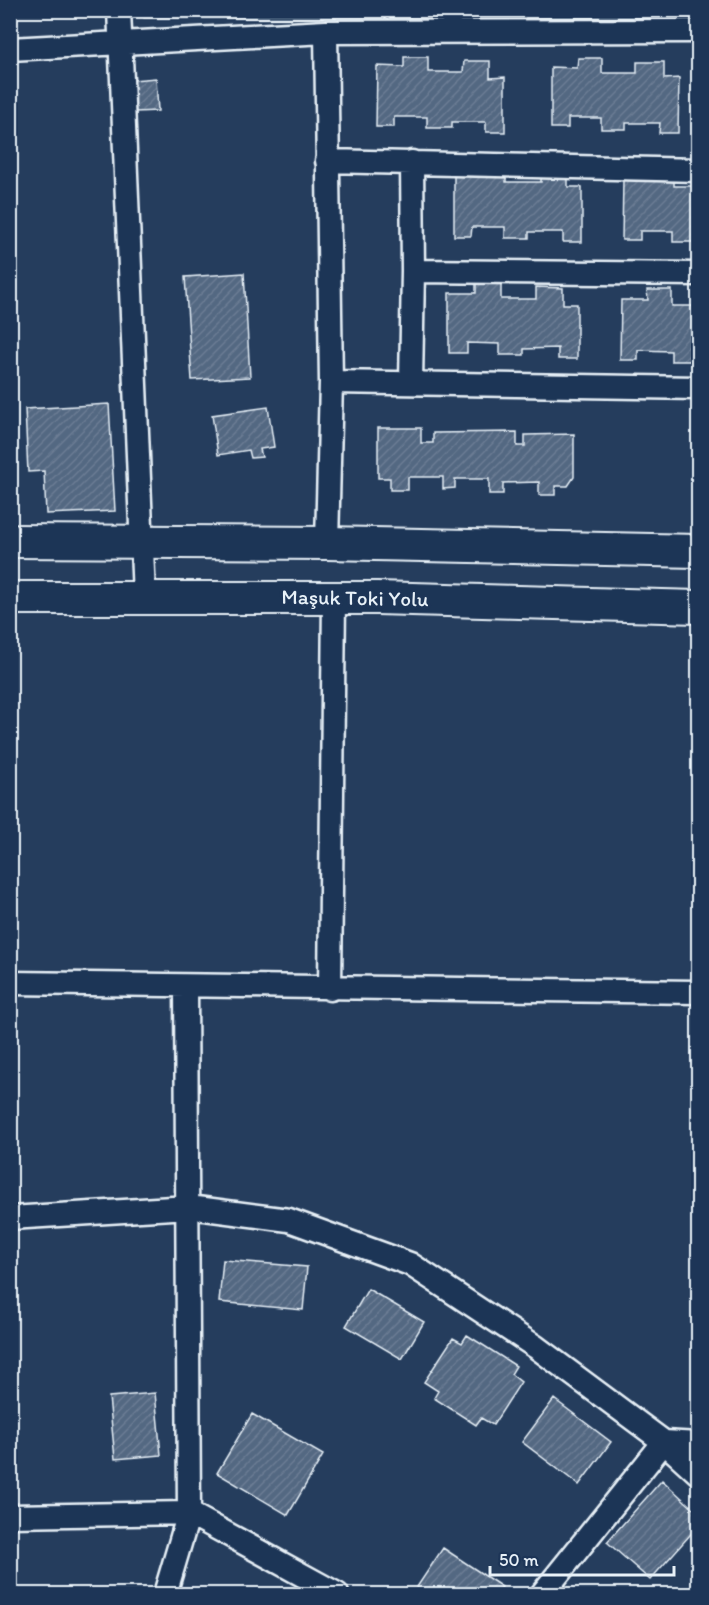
<svg xmlns="http://www.w3.org/2000/svg" width="709" height="1605" font-family="Itim,sans-serif">
	<style>
		.forest { fill: url(#forest-crowns); stroke: #93a2b5; stroke-width: 1.5 }
		.building { fill: url(#building-hatch); stroke: #e8f1f8; stroke-width: 1.5 }
		.lines { fill: none; stroke-linecap: round; stroke-linejoin: round }
		.street-casing { stroke: #e8f1f8; stroke-width: 27 }
		.secondary-casing { stroke: #e8f1f8; stroke-width: 36 }
		.street { stroke: #1d3557; stroke-width: 22 }
		.secondary { stroke: #1d3557; stroke-width: 32 }
		.labels { text-anchor: middle; stroke-width: 6; stroke-linejoin: round; paint-order: stroke }
		.street-label { font-size: 21px; fill: #e8f1f8; stroke: #1d3557 }
	</style>
	<defs>
		<pattern id="forest-crowns" width="20" height="18" patternUnits="userSpaceOnUse" patternTransform="scale(1.5)"><rect width="20" height="18" fill="#3e5472"/><path d="M2 6a3 3 0 1 1 6 0M12 15a3 3 0 1 1 6 0" fill="none" stroke="#5a6d87"/></pattern>
		<pattern id="building-hatch" width="6" height="6" patternUnits="userSpaceOnUse" patternTransform="scale(1.5)"><rect width="6" height="6" fill="#536782"/><path d="M-1 1l2-2M0 6l6-6M5 7l2-2" fill="none" stroke="#6c7d94"/></pattern>
	</defs>
	<rect width="100%" height="100%" fill="#253d5d"/>
	<filter id="ink" filterUnits="userSpaceOnUse"><feTurbulence type="fractalNoise" baseFrequency=".0167" numOctaves="2"/><feDisplacementMap in="SourceGraphic" scale="12" xChannelSelector="R" yChannelSelector="G"/><feConvolveMatrix kernelMatrix="1 2 1 2 8 2 1 2 1" color-interpolation-filters="sRGB"/></filter>
	<g filter="url(#ink)">
		<path class="forest" d="M698 10V18H144L143 11Z"/>
		<path class="building" d="M404 57H428V72H463L464 61H490V78L505 77V132H486V122H452V128H427V117H394V127H376L377 66 404 67Z
			M578 58H602V73H637V62H664V79L679 78 678 133H659L660 123H626V129H601V118H568V128H551V67L577 68Z
			M156 78 158 111 135 112 133 80Z
			M481 166H506V182H541V171H568V187H582V242H563V232H529V238H505V227H472L471 236H454V176H481Z
			M649 170H674V186H698V242H673V231H640V240H622L623 180H650Z
			M244 273 250 377 192 380 185 277Z
			M476 283H501V299H536V287L563 288V304H577V359H558V348L524 349V355H500V344L467 343V353H449V293H476Z
			M647 290H672V306H698V355H696V361H671V351L638 350V360H620L621 300H648Z
			M109 404 115 511 46 514 44 471 28 472 25 409Z
			M268 407 274 447 260 449 262 457 251 458 249 450 218 455 212 415Z
			M378 428H421V443H433V433L517 432V446H525V435L574 434V477L568 486H555V495H539V482L503 483V494H489V479H455V488L443 489V477H408V490H390V478H378Z
			M223 1260 307 1267 303 1310 219 1302Z
			M368 1289 424 1322 402 1359 346 1326Z
			M467 1335 516 1366 511 1374 521 1382 493 1425 481 1418 476 1425 434 1398 438 1391 424 1382 453 1338 462 1343Z
			M155 1393 161 1455 115 1459 109 1397Z
			M554 1399 611 1442 579 1485 522 1442Z
			M252 1414 323 1455 288 1515 217 1473Z
			M662 1480 698 1513V1526L650 1580 607 1542Z
			M443 1548 502 1587 497 1594 413 1593Z"/>
		<g class="lines">
			<defs>
				<path id="street" d="M119 10 144 596
					M326 32 331 382 327 543
					M10 49 326 32 698 31
					M327 161 698 170
					M412 162 413 271 698 274
					M331 382 698 388
					M411 383 413 271
					M10 983 698 992
					M330 989 334 598
					M10 1218 189 1207 289 1220 410 1264 536 1347 664 1442 698 1473
					M10 1516 189 1513 337 1594
					M165 1594 189 1513 186 986
					M542 1594 664 1442 698 1444"/>
				<path id="secondary" d="M10 541 327 543 698 551
					M10 598H377L698 607"/>
			</defs>
			<use href="#street" class="street-casing"/>
			<use href="#secondary" class="secondary-casing"/>
			<use href="#street" class="street"/>
			<use href="#secondary" class="secondary"/>
		</g>
	</g>
	<g class="labels">
		<g class="street-label">
			<text transform="translate(355 598) rotate(1)" y="7">Maşuk Toki Yolu</text>
		</g>
	</g>
	<rect width="709" height="1605" fill="none" stroke="#1d3557" stroke-width="36"/>
	<rect x="18" y="18" width="673" height="1569" fill="none" stroke="#e8f1f8" stroke-width="2" filter="url(#ink)"/>
	<path d="M490 1566v9h184v-9" fill="none" stroke="#e8f1f8" stroke-width="3"/>
	<text x="499" y="1566" font-size="18" fill="#e8f1f8" stroke="#1d3557" stroke-width="4.5" paint-order="stroke">50 m</text>
</svg>
